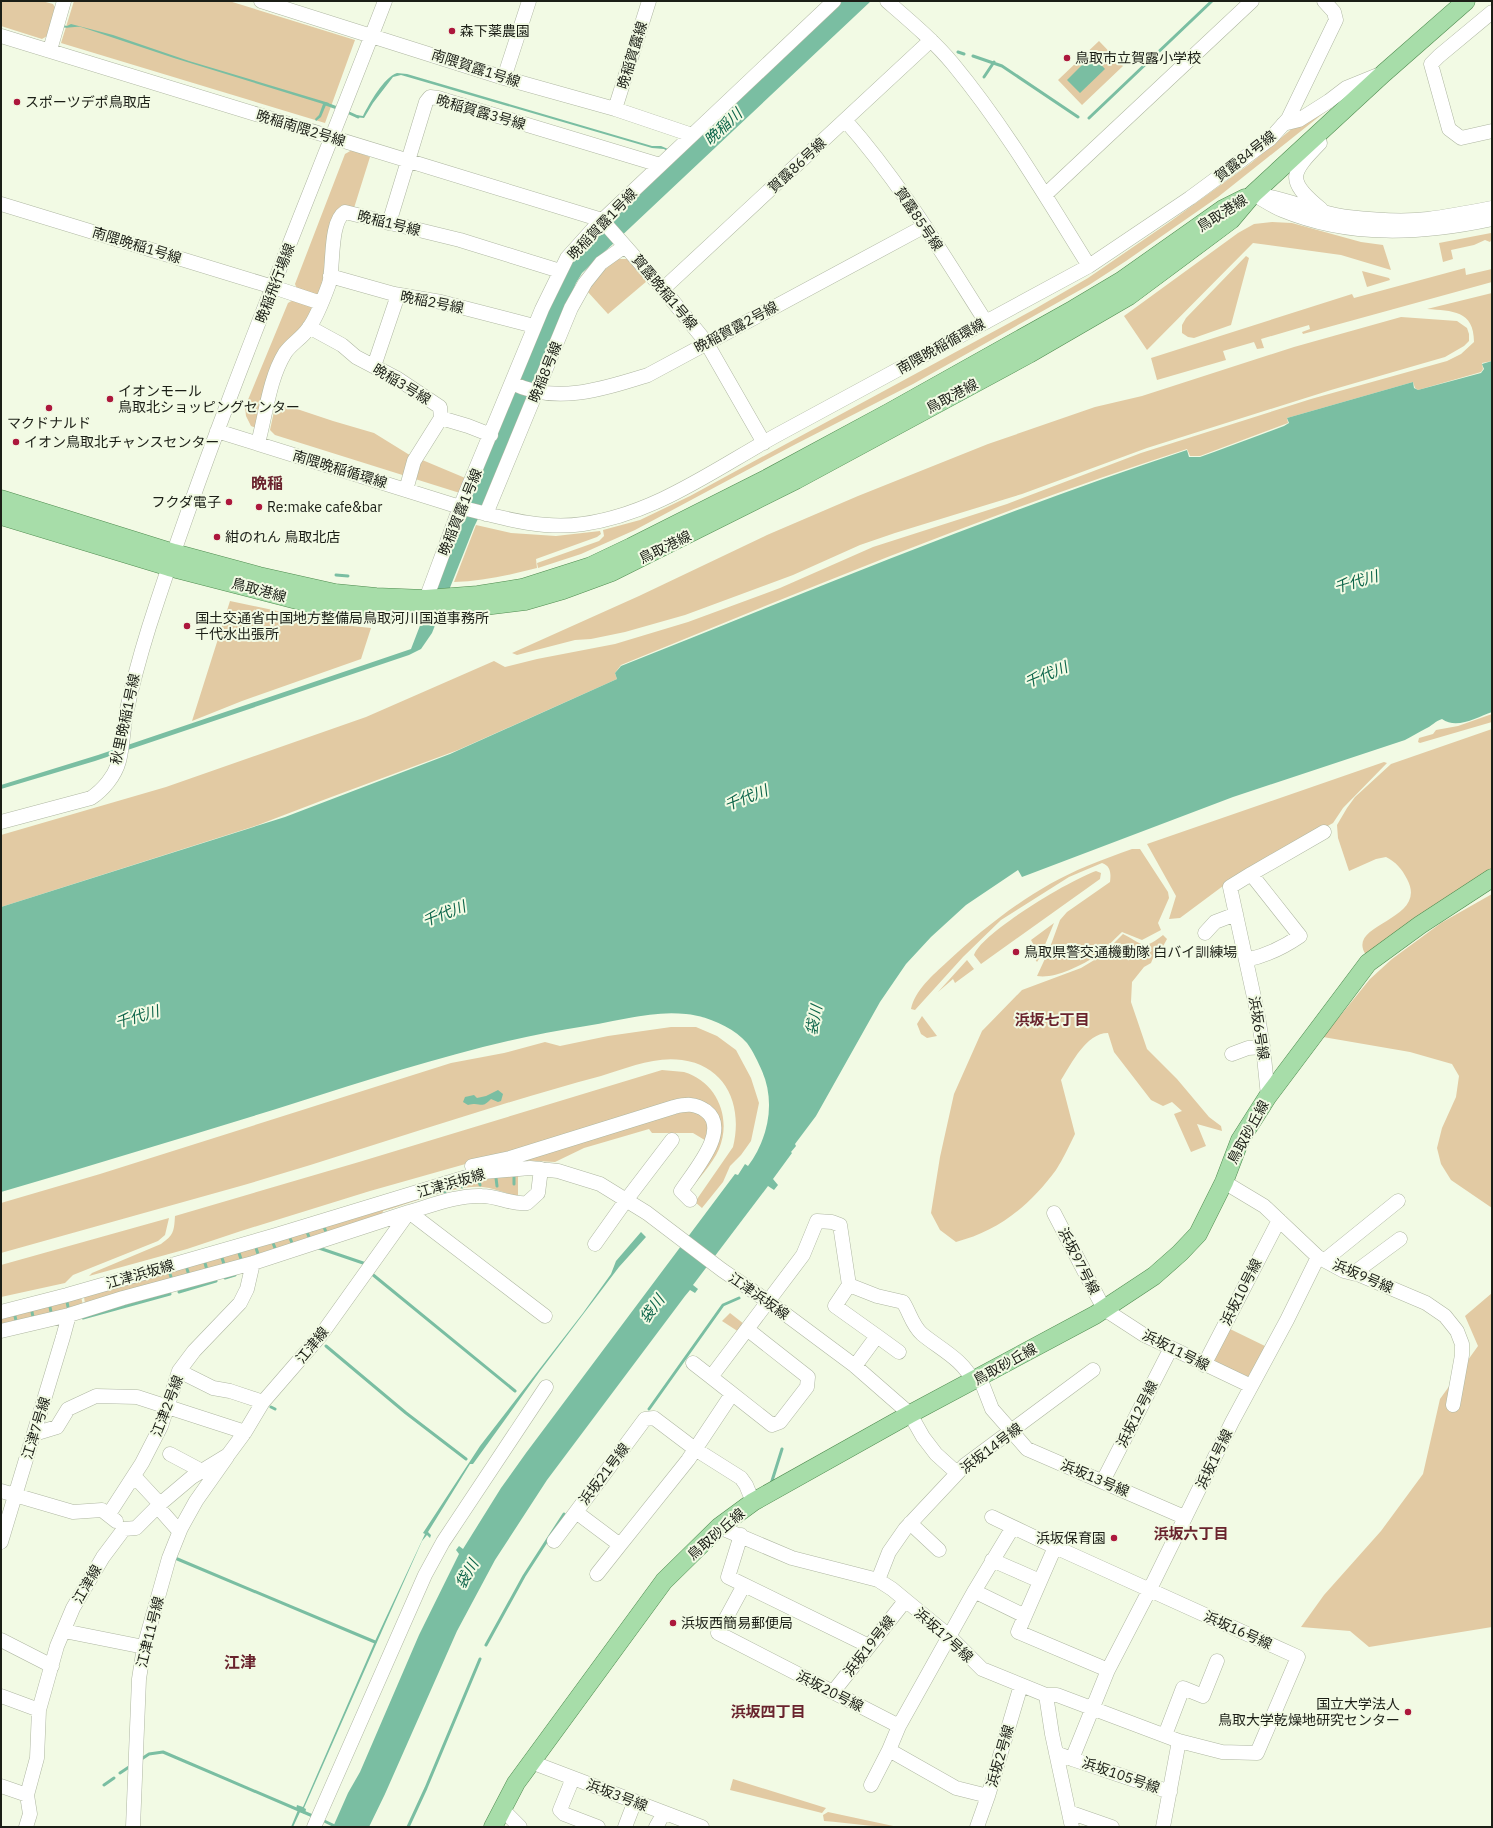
<svg xmlns="http://www.w3.org/2000/svg" width="1493" height="1828" font-family="'IBM Plex Sans','Noto Sans JP',sans-serif">
	<style>
		.green { fill: #e2caa3 }
		.water { fill: #7abea2 }
		.lines { fill: none; stroke-linecap: round; stroke-linejoin: round }
		.stream { stroke: #7abea2; stroke-width: 3 }
		.minor-casing { stroke: #afb7a2; stroke-width: 15 }
		.major-casing { stroke: #508c50; stroke-width: 19 }
		.minor { stroke: #fff; stroke-width: 14 }
		.major { stroke: #a7dda9; stroke-width: 18 }
		.poi-dot { fill: #ac173c; stroke: #f2fae4; stroke-width: 1.5 }
		.labels { text-anchor: middle; stroke-width: 4; stroke-linejoin: round; paint-order: stroke }
		.poi-label { font-size: 14px; fill: #1b1e16; stroke: #f2fae4; text-anchor: start }
		.street-label { font-size: 14px; fill: #1b1e16; stroke: #f2fae4 }
		.water-label { font-size: 15px; font-style: italic; fill: #0d654a; stroke: #f2fae4 }
		.neighbourhood-label { font-size: 15px; font-weight: bold; fill: #69232d; stroke: #f2fae4 }
		.quarter-label { font-size: 16px; font-weight: bold; fill: #69232d; stroke: #f2fae4 }
	</style>
	<rect width="100%" height="100%" fill="#f2fae4"/>
	<path class="green" d="M1 1H42L53 4 57 11 49 35 42 39 1 26Z
		M74 1H229L355 40 325 123 61 43Z
		M1099 41 1123 66 1082 105 1058 80Z
		M1350 92 1218 197 1126 261 1089 285 913 384 794 445 635 530 581 554 538 568 537 563 599 541 604 536 603 530 640 520 690 496 1033 310 1088 278 1171 221 1251 163 1294 127Z
		M352 150 370 157 354 208 346 207 326 282 319 297 297 289 295 284 345 154Z
		M1272 222 1292 223 1361 242 1383 245 1391 270 1341 255 1253 243 1147 350 1124 316 1238 233 1254 224Z
		M1491 233 1492 239 1490 242 1485 240 1474 245 1451 250 1453 259 1443 262 1439 243Z
		M1246 256 1249 258 1231 325 1194 338 1188 337 1182 333V325L1186 318Z
		M616 259H628L647 281 608 314 587 291 591 283Z
		M1465 268 1466 275 1492 269V282L1303 334 1302 332 1310 329 1309 325 1261 339 1264 348 1257 349 1254 342 1223 351 1226 360 1157 380 1151 358 1352 294 1354 298Z
		M1362 271 1389 278 1390 280 1367 287Z
		M1492 293V361L1482 363 1483 369 1481 372 1418 390 1415 388 1413 382 1287 418 1288 423 1200 456H1190L1187 449C995 511 808 588 621 665L615 673 617 679 458 750 326 799 258 825 1 907V835L166 787 366 717 494 661 505 667 537 659 615 644 688 622 780 588 873 547 1007 504 1141 453 1311 399 1447 361 1461 354 1474 342C1474 310 1452 311 1427 309Z
		M295 299 313 306 305 326 283 350 256 428 251 426 246 416 245 407 288 303Z
		M1401 317 1457 321 1467 328 1469 334V341L1464 346 1445 357 1331 390 1147 448 1022 494 895 533 860 545 793 575 685 615 625 632 591 639 575 640 517 655 512 653 639 596 767 535 858 496 988 444 1095 407 1142 396 1294 347Z
		M276 402 333 421 374 433 408 454 470 480 463 494 275 435 270 430Z
		M476 525 511 533 556 536 600 531 601 534 597 537 536 559 537 568C510 575 482 581 454 582Z
		M230 601 343 625 371 628 361 659 242 701 192 721Z
		M1492 714V722L1420 743 1418 742 1419 738 1433 734 1436 730 1458 726Z
		M1492 729V869L1366 955C1344 923 1430 921 1407 879 1402 869 1396 862 1386 857L1376 859 1349 871 1338 838 1337 825 1347 808 1355 797 1391 764Z
		M1384 762 1387 763 1343 808 1333 823 1227 883 1180 918 1169 919 1176 896 1147 844Z
		M1132 849H1140L1168 892 1169 898 1158 923 1161 930 1142 940 1122 932C1113 940 1104 951 1093 958 1078 967 1054 979 1037 976L1049 950 1060 920 1067 912 1110 882C1111 874 1111 866 1102 863L1069 877 1001 920 963 957 915 1010 911 1009C915 990 933 975 947 962 989 923 1034 888 1087 866 1102 860 1117 854 1132 849Z
		M1096 871 1101 873 1100 879 981 964 974 955C982 932 1072 879 1096 871Z
		M1492 894V1208L1451 1180 1441 1164 1437 1148 1442 1128 1456 1097 1459 1076 1452 1064 1410 1052 1323 1037 1370 979 1392 959 1441 923Z
		M1054 923 1040 957 1037 962 1035 959 1037 951 1031 940Z
		M1123 934C1145 945 1142 951 1163 935L1167 939 1161 950 1155 953 1151 963 1144 967 1132 982 1131 1002 1147 1049 1177 1079 1209 1117 1221 1126 1222 1131 1197 1124 1206 1146 1191 1152 1174 1114 1182 1111 1172 1102 1163 1106 1151 1100 1114 1052 1108 1033C1086 1033 1072 1063 1061 1080L1075 1134C1069 1146 1063 1159 1056 1170 1030 1205 999 1231 956 1242L940 1230 931 1213 940 1157 954 1094 982 1031 1022 990 1081 968 1101 956Z
		M967 960 974 969 955 983 953 979 938 992Z
		M922 1016 937 1036 927 1038 921 1034 917 1024Z
		M671 1027H696L717 1036 736 1050 751 1078 759 1103 751 1141 741 1155 730 1166 723 1182 702 1208 695 1202 733 1147C743 1107 727 1066 682 1060 655 1056 627 1068 601 1076 560 1087 519 1099 478 1112 400 1136 323 1162 244 1185 163 1208 82 1230 1 1253V1203L100 1174 451 1063 504 1053 545 1042 560 1046 608 1036Z
		M662 1070C669 1071 677 1071 684 1072 717 1082 732 1118 719 1149 712 1165 697 1180 687 1194L718 1136 702 1104 469 1163 370 1191 241 1231 187 1249 89 1276 92 1273 161 1244C174 1235 174 1231 175 1216L359 1162Z
		M694 1109 707 1117 708 1142 693 1133H652L649 1129 584 1148 555 1162 518 1160 538 1150Z
		M518 1176V1196C506 1194 495 1188 482 1187 459 1184 408 1204 383 1211L382 1215 211 1269 85 1304 84 1297C215 1260 346 1219 477 1181L492 1177Z
		M169 1218 165 1235 158 1241 73 1275 65 1283 1 1297V1265Z
		M1492 1293V1627L1369 1647 1350 1631 1301 1627 1324 1595 1381 1531 1423 1474 1440 1399 1478 1346 1465 1316Z
		M81 1297 83 1305 1 1326V1318Z
		M730 1313 744 1324 739 1332 722 1321Z
		M1228 1328 1267 1347 1250 1378 1214 1365 1212 1359Z
		M733 1779 826 1808 822 1813 730 1790Z
		M828 1812 898 1827C873 1827 849 1823 824 1821L823 1815Z"/>
	<path class="water" d="M842 1H871L582 273 576 283 488 498 474 527 432 633 421 649 409 655 95 761 1 789V785L98 755 411 649 471 493 552 295 581 247Z
		M71 24 113 35 189 61 329 103 328 105H326L321 117 316 121 315 119 319 115 323 104 174 58 81 27C73 26 68 29 62 27L63 25 67 26Z
		M1092 55 1105 69 1080 93 1067 80Z
		M397 73 407 74 652 146H661L668 149 667 151 664 149 652 148 401 75 393 77 373 103 364 118 355 117 356 115 363 116C369 104 384 77 397 73Z
		M1492 361V712C1477 717 1457 730 1442 719 1435 721 1432 726 1425 729 1418 733 1412 736 1405 740L1233 797 1022 877 1018 870 966 905 931 937 906 964 880 1002 816 1116 795 1144 796 1146 791 1152 792 1153 773 1179 778 1185 774 1190 768 1186 693 1285 698 1289 695 1293 690 1290 685 1296 547 1480 495 1560 457 1631 385 1794 369 1827H333L348 1793 360 1772 419 1635 459 1554 456 1550 459 1546 463 1549 501 1488 526 1453 735 1174 738 1175 745 1164 748 1166C768 1139 776 1103 762 1071 758 1062 753 1051 747 1043 733 1027 707 1016 686 1014 653 1010 619 1021 586 1026 486 1041 391 1073 295 1103 197 1134 99 1163 1 1192V907L285 817 450 754 617 679 615 673 621 666C809 591 995 514 1187 450L1189 457H1200L1214 452 1284 426 1289 423 1287 418 1413 382 1414 388 1418 390 1481 373 1484 369 1482 364Z
		M498 1090 503 1094 501 1101 498 1102 491 1099C481 1110 481 1101 468 1105L463 1102 465 1097 474 1095 477 1098 486 1096Z
		M641 1232 646 1237 619 1267 540 1371 473 1464H470L428 1532 431 1535 430 1538 427 1535 422 1541 385 1624 304 1808 306 1809 305 1814 300 1812 293 1827H291L298 1810 296 1809 297 1805 303 1807 376 1639 425 1534 423 1533 480 1446 583 1313 611 1274 616 1261Z"/>
	<g class="lines">
		<path class="stream" d="M958 52 964 54
			M973 56 1002 66 1078 117
			M984 77 994 62
			M326 104 340 109
			M347 112 358 117
			M1089 118 1212 1
			M336 575 348 576
			M496 1178 497 1186
			M479 1181 480 1185
			M514 1184V1177
			M462 1186V1187
			M445 1191V1192
			M324 1227 326 1232
			M307 1232 309 1237
			M290 1238 292 1243
			M273 1243 275 1248
			M316 1247 366 1264
			M256 1248 258 1254
			M239 1253 241 1259
			M222 1258 224 1264
			M205 1263 207 1270
			M187 1269 189 1275
			M170 1274 172 1280
			M372 1274 515 1391
			M225 1278 235 1275
			M179 1292 216 1281
			M67 1302 68 1307
			M50 1307 51 1312
			M32 1312 33 1317
			M15 1316 16 1321
			M83 1318 170 1294
			M326 1346 406 1413 466 1459
			M271 1407 275 1409
			M649 1409 723 1305 739 1298
			M771 1484 782 1449
			M175 1558 375 1642
			M486 1645 524 1576 564 1514
			M140 1760 149 1754 163 1752 315 1817
			M120 1773 132 1765
			M104 1785 114 1778
			M322 1820 337 1827
			M408 1827 426 1788 480 1659"/>
		<defs>
			<path id="minor" d="M261 1 504 78 615 109 692 135
				M1492 12 1439 56 1431 64 1449 129 1461 138 1492 131
				M1 36 602 220 663 289 706 342 764 443
				M50 50 64 1
				M504 78 529 1
				M615 109 649 1
				M845 120C900 182 942 253 986 322
				M1283 124 1299 120 1329 101 1346 88 1378 75
				M1320 143C1291 173 1285 180 1321 209
				M1253 194C1262 199 1272 206 1282 210 1350 238 1422 234 1492 219
				M1045 195 1252 1
				M1265 196C1293 201 1320 214 1348 217 1374 220 1403 222 1428 219 1450 216 1471 212 1492 208
				M1 204 273 287 321 303
				M389 223 426 102 430 97 438 98 660 165
				M1089 266 1190 198 1270 139 1288 119 1336 20 1334 12 1324 1
				M330 276 394 294 441 302 534 326
				M663 289 931 40
				M309 327 342 345 356 357 398 379 440 407 441 418 468 426 491 435
				M374 366 398 295
				M512 383C556 405 603 389 648 375L925 226
				M217 431 463 508C502 518 543 530 583 524 655 514 715 469 777 435 881 379 985 322 1089 266 1046 197 1005 127 953 64 934 41 910 21 887 1
				M258 443C266 414 269 379 285 353 291 344 302 338 308 329 315 320 325 295 329 284 334 268 329 222 345 212L460 240 560 271
				M406 490 414 461 441 418
				M486 514 571 308 585 283 601 263 625 246
				M426 599 460 507 542 309 567 258 594 228 834 1
				M1 822 91 798C103 790 115 776 119 761 123 746 123 729 126 714 132 685 140 656 149 627 217 415 305 209 385 1
				M1251 874 1324 832
				M1205 933 1215 922 1236 914
				M1246 960C1265 956 1284 947 1300 936L1251 874 1230 887 1257 1011 1263 1047 1268 1096
				M1232 1054 1248 1048 1263 1047
				M472 1166 510 1158 674 1107C686 1104 695 1103 706 1111 731 1130 693 1172 681 1191L690 1200
				M409 1212 545 1316
				M409 1212C433 1205 457 1195 482 1196 498 1196 512 1205 527 1203L538 1193 541 1169
				M1054 1213 1104 1309 1144 1335 1251 1386
				M595 1244 627 1199 672 1140
				M1318 1257 1344 1271 1360 1275 1426 1303 1445 1316 1457 1331 1462 1344V1355L1453 1405
				M1325 1260 1398 1201
				M1354 1273 1400 1239
				M849 1285 877 1296 903 1302C910 1313 912 1325 922 1334 940 1349 964 1360 973 1382
				M1 1312 67 1295 276 1235 483 1172 530 1168 558 1171 600 1184 647 1213 722 1270 769 1302 855 1366 910 1414 923 1437 936 1454 957 1473
				M1 1331 69 1315 123 1298 253 1263 409 1212 321 1335 263 1402 245 1432 228 1455 192 1477 160 1504 136 1528 124 1529 103 1557 73 1608 57 1646 39 1710 37 1758 27 1795 30 1814 26 1827
				M877 1336 899 1352
				M693 1363 711 1377 803 1255 817 1221 832 1222 840 1225 849 1285 835 1306 877 1336 855 1366
				M1204 1365 1279 1220
				M179 1371 213 1388 230 1391 263 1402
				M711 1377 772 1425 780 1422 807 1387 808 1377 747 1329
				M980 1378 992 1409 1027 1449 1184 1517
				M732 1394 688 1460 620 1545 576 1512 645 1419 654 1418 695 1449 741 1478 746 1485 753 1502
				M34 1434 57 1427 68 1409 96 1396 137 1397 245 1432
				M170 1454 202 1471
				M134 1476 160 1504
				M1103 1481 1171 1348
				M1 1491 73 1512 102 1510 116 1521
				M157 1506 179 1531
				M109 1514 142 1463 161 1426 179 1371 194 1351 240 1303 247 1289 253 1263
				M992 1517 1055 1547
				M910 1523 939 1550
				M719 1527 792 1558 878 1580 892 1589 949 1636 982 1669 1046 1695 1052 1734 1072 1827
				M1013 1527 975 1590 978 1593 1025 1616
				M741 1535 728 1577 869 1646
				M554 1541 576 1512
				M1 1542 63 1337 69 1315
				M992 1560 1040 1581
				M597 1574 620 1545
				M878 1580 889 1552 905 1529 965 1465 1093 1370
				M744 1585 718 1633 899 1726 975 1590
				M64 1631 144 1647
				M1 1640 52 1666
				M833 1692 905 1601
				M1046 1695H1057L1179 1741 1222 1752 1257 1753 1298 1657 1055 1547 1018 1632 1108 1670
				M1 1696 39 1710
				M1165 1735 1183 1688 1203 1696 1217 1661
				M889 1750 956 1788 988 1796
				M1056 1753 1072 1759 1108 1670 1149 1591 1232 1422 1287 1320 1318 1257 1264 1206 1224 1182
				M1072 1759 1170 1792
				M531 1762 702 1827
				M573 1778 560 1810 564 1814 598 1827
				M871 1785 889 1750 899 1726
				M1 1786 27 1795
				M503 1810 520 1827
				M1069 1812 1112 1827
				M133 1827 139 1679 144 1647 169 1558 181 1528 196 1501 227 1457
				M314 1827 425 1575 443 1542 546 1387
				M625 1827 635 1801
				M656 1827 664 1813
				M977 1827 988 1796 1021 1685
				M1163 1827 1179 1741"/>
			<path id="major" d="M1 499 174 553 259 576 335 593 376 597 426 599 478 595 522 588 591 566 631 547 766 479 890 412 1074 309 1121 281 1223 209 1245 198
				M1 516 169 567 328 608 366 612 443 611 525 601 563 590 612 572 796 480 1029 354 1129 296 1231 220 1253 194 1384 73 1466 1
				M493 1827 516 1783 664 1581 719 1527 753 1502 910 1414 1095 1315 1154 1276 1180 1253 1198 1234 1224 1182 1240 1140 1268 1096 1368 963 1420 925 1492 878"/>
		</defs>
		<use href="#minor" class="minor-casing"/>
		<use href="#major" class="major-casing"/>
		<use href="#minor" class="minor"/>
		<use href="#major" class="major"/>
	</g>
	<g class="poi-dot">
		<circle cx="452" cy="31" r="4"/>
		<circle cx="1067" cy="58" r="4"/>
		<circle cx="17" cy="102" r="4"/>
		<circle cx="110" cy="399" r="4"/>
		<circle cx="49" cy="408" r="4"/>
		<circle cx="16" cy="442" r="4"/>
		<circle cx="229" cy="502" r="4"/>
		<circle cx="259" cy="507" r="4"/>
		<circle cx="217" cy="537" r="4"/>
		<circle cx="187" cy="626" r="4"/>
		<circle cx="1016" cy="952" r="4"/>
		<circle cx="1114" cy="1538" r="4"/>
		<circle cx="673" cy="1623" r="4"/>
		<circle cx="1408" cy="1712" r="4"/>
	</g>
	<g class="labels">
		<g class="poi-label">
			<text x="460" y="36">森下薬農園</text>
			<text x="1075" y="63">鳥取市立賀露小学校</text>
			<text x="25" y="107">スポーツデポ鳥取店</text>
			<text x="118" y="396">イオンモール<tspan x="118" dy="16">鳥取北ショッピングセンター</tspan></text>
			<text x="49" y="428" text-anchor="middle">マクドナルド</text>
			<text x="24" y="447">イオン鳥取北チャンスセンター</text>
			<text x="221" y="507" text-anchor="end">フクダ電子</text>
			<text x="267" y="512">Re:make cafe&amp;bar</text>
			<text x="225" y="542">紺のれん 鳥取北店</text>
			<text x="195" y="623">国土交通省中国地方整備局鳥取河川国道事務所<tspan x="195" dy="16">千代水出張所</tspan></text>
			<text x="1024" y="957">鳥取県警交通機動隊 白バイ訓練場</text>
			<text x="1106" y="1543" text-anchor="end">浜坂保育園</text>
			<text x="681" y="1628">浜坂西簡易郵便局</text>
			<text x="1400" y="1709" text-anchor="end">国立大学法人<tspan x="1400" dy="16">鳥取大学乾燥地研究センター</tspan></text>
		</g>
		<g class="street-label">
			<text transform="translate(632 55) rotate(-73)" y="5">晩稲賀露線</text>
			<text transform="translate(476 68) rotate(18)" y="5">南隈賀露1号線</text>
			<text transform="translate(481 112) rotate(16)" y="5">晩稲賀露3号線</text>
			<text transform="translate(301 128) rotate(17)" y="5">晩稲南隈2号線</text>
			<text transform="translate(1245 156) rotate(-38)" y="5">賀露84号線</text>
			<text transform="translate(797 165) rotate(-43)" y="5">賀露86号線</text>
			<text transform="translate(1222 213) rotate(-32)" y="5">鳥取港線</text>
			<text transform="translate(919 219) rotate(56)" y="5">賀露85号線</text>
			<text transform="translate(389 223) rotate(14)" y="5">晩稲1号線</text>
			<text transform="translate(602 224) rotate(-46)" y="5">晩稲賀露1号線</text>
			<text transform="translate(137 245) rotate(17)" y="5">南隈晩稲1号線</text>
			<text transform="translate(275 283) rotate(-69)" y="5">晩稲飛行場線</text>
			<text transform="translate(665 292) rotate(50)" y="5">賀露晩稲1号線</text>
			<text transform="translate(432 302) rotate(11)" y="5">晩稲2号線</text>
			<text transform="translate(736 327) rotate(-28)" y="5">晩稲賀露2号線</text>
			<text transform="translate(941 346) rotate(-29)" y="5">南隈晩稲循環線</text>
			<text transform="translate(545 372) rotate(-68)" y="5">晩稲8号線</text>
			<text transform="translate(402 384) rotate(31)" y="5">晩稲3号線</text>
			<text transform="translate(952 396) rotate(-28)" y="5">鳥取港線</text>
			<text transform="translate(340 469) rotate(17)" y="5">南隈晩稲循環線</text>
			<text transform="translate(460 512) rotate(-68)" y="5">晩稲賀露1号線</text>
			<text transform="translate(665 547) rotate(-26)" y="5">鳥取港線</text>
			<text transform="translate(259 590) rotate(15)" y="5">鳥取港線</text>
			<text transform="translate(125 719) rotate(-78)" y="5">秋里晩稲1号線</text>
			<text transform="translate(1259 1028) rotate(81)" y="5">浜坂6号線</text>
			<text transform="translate(1248 1132) rotate(-61)" y="5">鳥取砂丘線</text>
			<text transform="translate(451 1183) rotate(-16)" y="5">江津浜坂線</text>
			<text transform="translate(1079 1261) rotate(63)" y="5">浜坂97号線</text>
			<text transform="translate(140 1274) rotate(-16)" y="5">江津浜坂線</text>
			<text transform="translate(1363 1276) rotate(23)" y="5">浜坂9号線</text>
			<text transform="translate(1241 1292) rotate(-63)" y="5">浜坂10号線</text>
			<text transform="translate(759 1296) rotate(35)" y="5">江津浜坂線</text>
			<text transform="translate(312 1345) rotate(-51)" y="5">江津線</text>
			<text transform="translate(1176 1350) rotate(27)" y="5">浜坂11号線</text>
			<text transform="translate(1005 1364) rotate(-29)" y="5">鳥取砂丘線</text>
			<text transform="translate(167 1406) rotate(-69)" y="5">江津2号線</text>
			<text transform="translate(1137 1414) rotate(-63)" y="5">浜坂12号線</text>
			<text transform="translate(36 1428) rotate(-73)" y="5">江津7号線</text>
			<text transform="translate(991 1448) rotate(-37)" y="5">浜坂14号線</text>
			<text transform="translate(1214 1459) rotate(-64)" y="5">浜坂1号線</text>
			<text transform="translate(604 1474) rotate(-53)" y="5">浜坂21号線</text>
			<text transform="translate(1095 1478) rotate(23)" y="5">浜坂13号線</text>
			<text transform="translate(716 1534) rotate(-41)" y="5">鳥取砂丘線</text>
			<text transform="translate(87 1584) rotate(-60)" y="5">江津線</text>
			<text transform="translate(1238 1630) rotate(24)" y="5">浜坂16号線</text>
			<text transform="translate(150 1632) rotate(-76)" y="5">江津11号線</text>
			<text transform="translate(944 1635) rotate(42)" y="5">浜坂17号線</text>
			<text transform="translate(869 1646) rotate(-52)" y="5">浜坂19号線</text>
			<text transform="translate(830 1691) rotate(27)" y="5">浜坂20号線</text>
			<text transform="translate(1000 1756) rotate(-74)" y="5">浜坂2号線</text>
			<text transform="translate(1121 1775) rotate(19)" y="5">浜坂105号線</text>
			<text transform="translate(617 1795) rotate(21)" y="5">浜坂3号線</text>
		</g>
		<g class="water-label">
			<text transform="translate(723 127) rotate(-43)" y="5">晩稲川</text>
			<text transform="translate(1356 582) rotate(-16)" y="5">千代川</text>
			<text transform="translate(1046 675) rotate(-22)" y="5">千代川</text>
			<text transform="translate(746 798) rotate(-21)" y="5">千代川</text>
			<text transform="translate(444 914) rotate(-21)" y="5">千代川</text>
			<text transform="translate(137 1017) rotate(-16)" y="5">千代川</text>
			<text transform="translate(814 1020) rotate(-79)" y="5">袋川</text>
			<text transform="translate(652 1309) rotate(-53)" y="5">袋川</text>
			<text transform="translate(467 1574) rotate(-60)" y="5">袋川</text>
		</g>
		<g class="neighbourhood-label">
			<text x="1052" y="1025">浜坂七丁目</text>
			<text x="1191" y="1539">浜坂六丁目</text>
			<text x="768" y="1717">浜坂四丁目</text>
		</g>
		<g class="quarter-label">
			<text x="267" y="489">晩稲</text>
			<text x="240" y="1668">江津</text>
		</g>
	</g>
	<rect width="1493" height="1828" fill="none" stroke="#1b1e16" stroke-width="4"/>
</svg>
